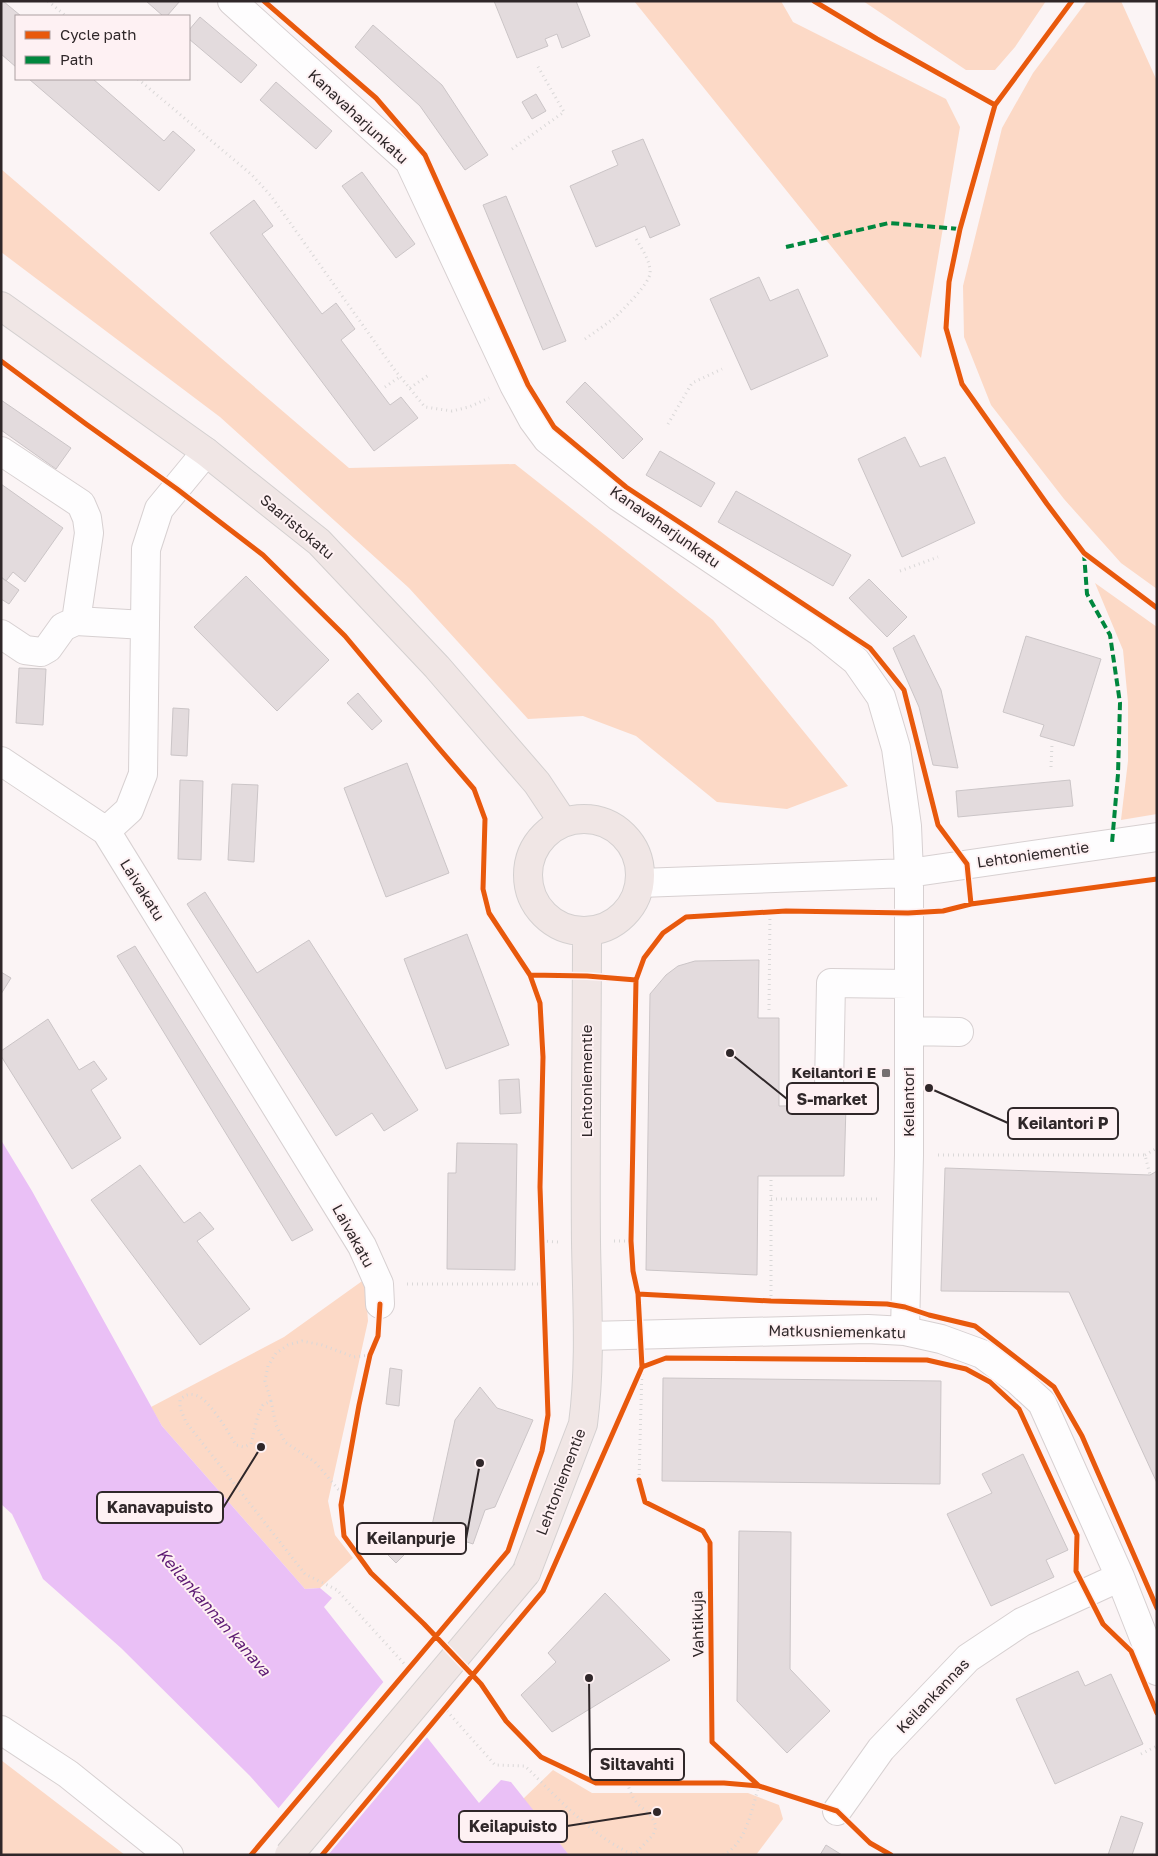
<svg xmlns="http://www.w3.org/2000/svg" width="1158" height="1856" font-family="'Golos Text',sans-serif">
	<style>
		.green { fill: #fcd9c6 }
		.water { fill: #eac0f6 }
		.pier { fill: #fbf4f5 }
		.building { fill: #e3dbdd; stroke: #cbc5c7 }
		.lines { fill: none; stroke-linecap: round; stroke-linejoin: round }
		.minor-casing { stroke: #d7d0d1; stroke-width: 30 }
		.major-casing { stroke: #d4d0d0; stroke-width: 30 }
		.path { stroke: #dad8d8; stroke-width: 3; stroke-dasharray: 1 4; stroke-linecap: butt }
		.minor { stroke: #fefdfe; stroke-width: 28 }
		.major { stroke: #f0e6e5; stroke-width: 28 }
		.major-bridge-casing { stroke: #d4d0d0; stroke-width: 30; stroke-linecap: butt }
		.major-bridge { stroke: #f0e6e5; stroke-width: 28 }
		.quiet { stroke: #00873e; stroke-width: 4; stroke-dasharray: 8 4; stroke-linecap: butt }
		.cycleway-casing { stroke: #fef1f3; stroke-width: 8 }
		.cycleway { stroke: #e8590c; stroke-width: 5 }
		.poi-dot { fill: #766f70; stroke: #fef1f3; stroke-width: 2 }
		.labels { text-anchor: middle; stroke-width: 4; stroke-linejoin: round; paint-order: stroke }
		.street-label { font-size: 15px; fill: #2f2729; stroke: #fef1f3 }
		.poi-label { font-size: 15px; font-weight: bold; fill: #2f2729; stroke: #fef1f3; text-anchor: end }
		.water-label { font-size: 16px; font-style: italic; fill: #5d1973; stroke: #fef1f3 }
		.leader { fill: none; stroke: #2f2729; stroke-width: 2 }
		.callout-dot { fill: #2f2729; stroke: #fef1f3; stroke-width: 2 }
		.callout { fill: #fef1f3; stroke: #2f2729; stroke-width: 2 }
		.callout-label { font-size: 16px; text-anchor: middle; font-weight: bold; fill: #2f2729 }
	</style>
	<rect width="100%" height="100%" fill="#fbf4f5"/>
	<path class="green" d="M634 1H781L793 22 946 99 960 127 921 358Z
		M863 1H1046L1015 47 995 70H966Z
		M1087 1H1121L1157 81V589L1121 563 1064 499 991 405 964 337 963 286 1002 128 1033 73Z
		M1 169 349 468 515 464 713 620 848 786 787 809 717 802 636 736 583 716 528 719 409 588 220 417 1 252Z
		M1095 583 1157 627V814L1121 820 1128 761V702L1123 650Z
		M365 1279 368 1321 328 1501 335 1535 353 1558 320 1588 305 1589 162 1426 151 1407 284 1337Z
		M1 1760 125 1855H1Z
		M553 1770 592 1793H748L779 1805 783 1819 756 1855H569L523 1799Z"/>
	<path class="water" d="M1 1140 32 1191 162 1426 305 1589 320 1588 332 1598 324 1607 479 1803 501 1780 511 1782 569 1855H320L250 1776 121 1648 43 1579 12 1514 1 1504Z"/>
	<path class="pier" d="M385 1680 429 1735 328 1855H317L277 1810Z"/>
	<path class="building" d="M1 1H3L21 16H16V67L1 54Z
		M146 1H180L167 16H163Z
		M494 1H576L590 36 562 48 557 34 545 39 548 46 517 58Z
		M200 17 257 65 241 83 189 39V30Z
		M373 25 442 85 488 155 465 170 420 106 355 47Z
		M29 79H93L164 141 173 131 195 150 159 191Z
		M276 82 332 131 316 149 260 100Z
		M536 94 546 111 532 119 522 102Z
		M643 139 680 225 650 238 645 226 596 247 570 186 618 165 612 151Z
		M362 172 415 244 396 258 342 186Z
		M506 196 566 341 543 350 483 205Z
		M254 200 273 226 262 234 322 314 336 303 355 329 341 340 390 405 401 397 418 418 374 451 210 233Z
		M759 277 770 301 798 289 828 356 751 390 710 299Z
		M585 382 643 439 623 459 566 402Z
		M1 400 71 448 56 469 1 430Z
		M905 437 920 467 945 457 975 523 902 557 858 459Z
		M660 451 715 483 701 507 646 475Z
		M1 484 63 528 25 582 13 572 6 581 1 577Z
		M736 491 851 555 833 586 718 522Z
		M246 576 329 660 277 711 194 627Z
		M1 577 19 590 9 604 1 599Z
		M869 579 907 617 887 637 849 598Z
		M914 635 941 690 958 768 933 765 919 707 893 648Z
		M1026 636 1101 659 1074 746 1040 736 1044 725 1003 712Z
		M19 668 46 669 43 725 16 723Z
		M358 693 382 721 372 730 347 703Z
		M173 708 189 709 187 756 171 755Z
		M407 763 449 873 386 897 344 788Z
		M180 780 203 781 201 860 178 859Z
		M1070 780 1073 806 958 817 956 791Z
		M232 784 258 785 254 862 228 860Z
		M205 892 257 973 309 940 418 1110 384 1131 372 1113 336 1136 187 904Z
		M467 934 509 1045 446 1069 404 959Z
		M135 946 313 1230 292 1241 117 956Z
		M759 960 758 1018H779V1106L846 1105 844 1176H758L757 1275 646 1270 650 994 666 975 678 966 695 961Z
		M1 972 11 978 1 994Z
		M48 1019 79 1070 94 1061 107 1079 91 1090 121 1138 72 1169 1 1056V1051Z
		M519 1079 521 1113 500 1114 499 1080Z
		M457 1143 517 1144 515 1270 447 1269 448 1173H456Z
		M140 1165 184 1223 200 1212 214 1229 197 1241 250 1309 200 1345 91 1200Z
		M945 1168 1150 1175 1157 1171V1483L1069 1292 941 1291Z
		M390 1368 402 1370 399 1406 386 1404Z
		M663 1378 941 1381 940 1484 662 1481Z
		M480 1387 497 1408 533 1420 495 1507 485 1510 473 1544 431 1530 455 1420Z
		M1023 1454 1068 1550 1046 1560 1054 1577 991 1606 947 1514 992 1493 982 1474Z
		M397 1524 410 1549 396 1563 377 1544Z
		M739 1531 791 1532 790 1669 830 1711 787 1753 737 1701Z
		M605 1593 670 1660 552 1732 521 1695 556 1662 548 1653Z
		M1078 1671 1085 1686 1111 1674 1143 1744 1055 1784 1016 1699Z
		M1121 1816 1143 1823 1132 1855H1108Z
		M826 1845 842 1855H820Z"/>
	<g class="lines">
		<defs>
			<path id="minor" d="M232 1 409 161 514 385 533 420 547 439 619 497 820 632 856 661 881 697 896 748 907 826 909 873V1155L905 1331
				M1 451 81 504 87 518 89 533 76 621
				M206 452 159 509 146 549 143 774 129 810 106 831 362 1246 379 1284 380 1304
				M1 634 25 650 41 652 48 648 63 627 76 621 145 625
				M1 761 106 831
				M640 883 909 873 1157 837
				M909 1031 959 1032
				M829 1087 831 983 908 984
				M589 1336 868 1329 905 1331 941 1339 982 1354 1017 1380 1042 1403 1120 1577 1157 1671
				M1 1730 68 1774 169 1855
				M837 1811 881 1749 968 1658 1022 1622 1120 1577"/>
			<path id="major" d="M1 306 206 452 319 542 437 667 537 783 563 822
				M528 875a56 56 0 1 1 112 0a56 56 0 1 1-112 0Z
				M526 1573 583 1424C591 1364 587 1303 586 1242 585 1139 587 1035 587 931"/>
		</defs>
		<use href="#minor" class="minor-casing"/>
		<use href="#major" class="major-casing"/>
		<path class="path" d="M48 1 66 16
			M138 79 252 175 271 196 394 369 425 407 452 411 469 407 489 398
			M512 149 564 112 537 65
			M585 339C595 332 605 325 614 318 622 311 650 283 650 273 651 261 640 246 635 237
			M385 387 401 376
			M410 388 430 374
			M668 424 692 383 722 369
			M900 571 938 557
			M1051 767 1052 744
			M769 1010 770 912
			M938 1155H1145L1150 1175
			M1145 1155 1157 1148
			M771 1199H878
			M542 1241 558 1242
			M614 1241H631
			M407 1284H543
			M771 1301V1176
			M370 1355 354 1357 322 1345 302 1341 288 1345 276 1353 268 1366 265 1381 271 1401 263 1405 258 1415 251 1444 244 1447 236 1445C228 1432 209 1398 195 1395 188 1393 185 1396 180 1399V1408L186 1422 305 1574 337 1590 409 1669
			M271 1401 276 1425 285 1442 315 1462 338 1489 343 1491
			M639 1480 642 1367
			M447 1711 495 1765 525 1766C558 1798 591 1836 634 1855
			M1141 1754 1157 1746
			M627 1783C629 1788 631 1794 634 1799 643 1812 651 1810 656 1827L653 1835 634 1855
			M723 1855C747 1843 751 1810 759 1786"/>
		<use href="#minor" class="minor"/>
		<use href="#major" class="major"/>
		<defs>
			<path id="major-bridge" d="M289 1855 526 1573"/>
		</defs>
		<use href="#major-bridge" class="major-bridge-casing"/>
		<use href="#major-bridge" class="major-bridge"/>
		<path class="quiet" d="M786 247 889 223 960 229
			M1084 553 1087 594 1110 635 1120 703 1118 774 1112 843"/>
		<defs>
			<path id="cycleway" d="M264 1 376 98 425 155 528 385 554 427 626 487 870 648 904 690 938 825 967 864 971 904
				M814 1 877 39 995 105
				M1072 1 995 105 960 229 949 282 946 328 962 384 1047 504 1084 553 1157 608
				M1 361 86 424 177 489 263 555 345 636 437 746 474 789 485 819 483 889 489 913 530 975 540 1003 543 1057 540 1187 548 1415 542 1451 508 1551 251 1855
				M530 975 587 976 636 980
				M638 1294 771 1301 887 1304 905 1307 929 1315 975 1326 1054 1387 1082 1436 1157 1608
				M380 1304 378 1336 370 1355 359 1405 341 1505 344 1536 371 1573 424 1624 481 1684 506 1721 541 1757 596 1783H724L759 1786 837 1811 870 1843 891 1855
				M642 1367 666 1358 927 1360 966 1369 990 1382 1019 1409 1077 1535 1076 1571 1103 1624 1131 1651 1157 1713
				M639 1480 645 1502 703 1531 710 1543 712 1742 759 1786
				M322 1855 543 1591 642 1367 638 1294 633 1271 631 1241 636 980 644 958 663 933 686 917 786 911 908 913 943 911 971 904 1157 879"/>
		</defs>
		<use href="#cycleway" class="cycleway-casing"/>
		<use href="#cycleway" class="cycleway"/>
	</g>
	<rect class="poi-dot" x="881" y="1068" width="10" height="10" rx="2.5"/>
	<g class="labels">
		<g class="street-label">
			<text transform="translate(358 117) rotate(43)" y="5">Kanavaharjunkatu</text>
			<text transform="translate(297 527) rotate(40)" y="5">Saaristokatu</text>
			<text transform="translate(665 527) rotate(35)" y="5">Kanavaharjunkatu</text>
			<text transform="translate(1033 855) rotate(-8)" y="5">Lehtoniementie</text>
			<text transform="translate(142 890) rotate(58)" y="5">Laivakatu</text>
			<text transform="translate(587 1081) rotate(-90)" y="5">Lehtoniementie</text>
			<text transform="translate(909 1102) rotate(-90)" y="5">Keilantori</text>
			<text transform="translate(353 1236) rotate(61)" y="5">Laivakatu</text>
			<text transform="translate(837 1332) rotate(1)" y="5">Matkusniemenkatu</text>
			<text transform="translate(561 1482) rotate(-69)" y="5">Lehtoniementie</text>
			<text transform="translate(698 1624) rotate(-91)" y="5">Vahtikuja</text>
			<text transform="translate(933 1696) rotate(-46)" y="5">Keilankannas</text>
		</g>
		<g class="poi-label">
			<text x="876" y="1078">Keilantori E</text>
		</g>
		<g class="water-label">
			<text transform="translate(214 1612) rotate(49)" y="6">Keilankannan kanava</text>
		</g>
	</g>
	<path class="leader" d="M730 1053L787 1099M929 1088L1008 1123M261 1447L223 1508M480 1463L466 1539M589 1678L590 1765M657 1812L567 1826"/>
	<g class="callout-dot">
		<circle cx="730" cy="1053" r="5"/>
		<circle cx="929" cy="1088" r="5"/>
		<circle cx="261" cy="1447" r="5"/>
		<circle cx="480" cy="1463" r="5"/>
		<circle cx="589" cy="1678" r="5"/>
		<circle cx="657" cy="1812" r="5"/>
	</g>
	<g class="callout">
		<rect x="787" y="1083" width="91" height="31" rx="5"/>
		<rect x="1008" y="1108" width="110" height="31" rx="5"/>
		<rect x="97" y="1492" width="126" height="31" rx="5"/>
		<rect x="357" y="1523" width="109" height="31" rx="5"/>
		<rect x="590" y="1749" width="94" height="31" rx="5"/>
		<rect x="459" y="1811" width="108" height="31" rx="5"/>
	</g>
	<g class="callout-label">
		<text x="832" y="1105">S-market</text>
		<text x="1063" y="1129">Keilantori P</text>
		<text x="160" y="1513">Kanavapuisto</text>
		<text x="411" y="1544">Keilanpurje</text>
		<text x="637" y="1770">Siltavahti</text>
		<text x="513" y="1832">Keilapuisto</text>
	</g>
	<rect width="1158" height="1856" fill="none" stroke="#2f2729" stroke-width="5"/>
	<rect x="15" y="15" width="175" height="65" fill="#fef1f3" stroke="#aba0a2"/>
	<rect x="25" y="31" width="25" height="8" fill="#e8590c" stroke="#aba0a2"/>
	<text x="60" y="40" font-size="15" fill="#2f2729">Cycle path</text>
	<rect x="25" y="56" width="25" height="8" fill="#00873e" stroke="#aba0a2"/>
	<text x="60" y="65" font-size="15" fill="#2f2729">Path</text>
</svg>
